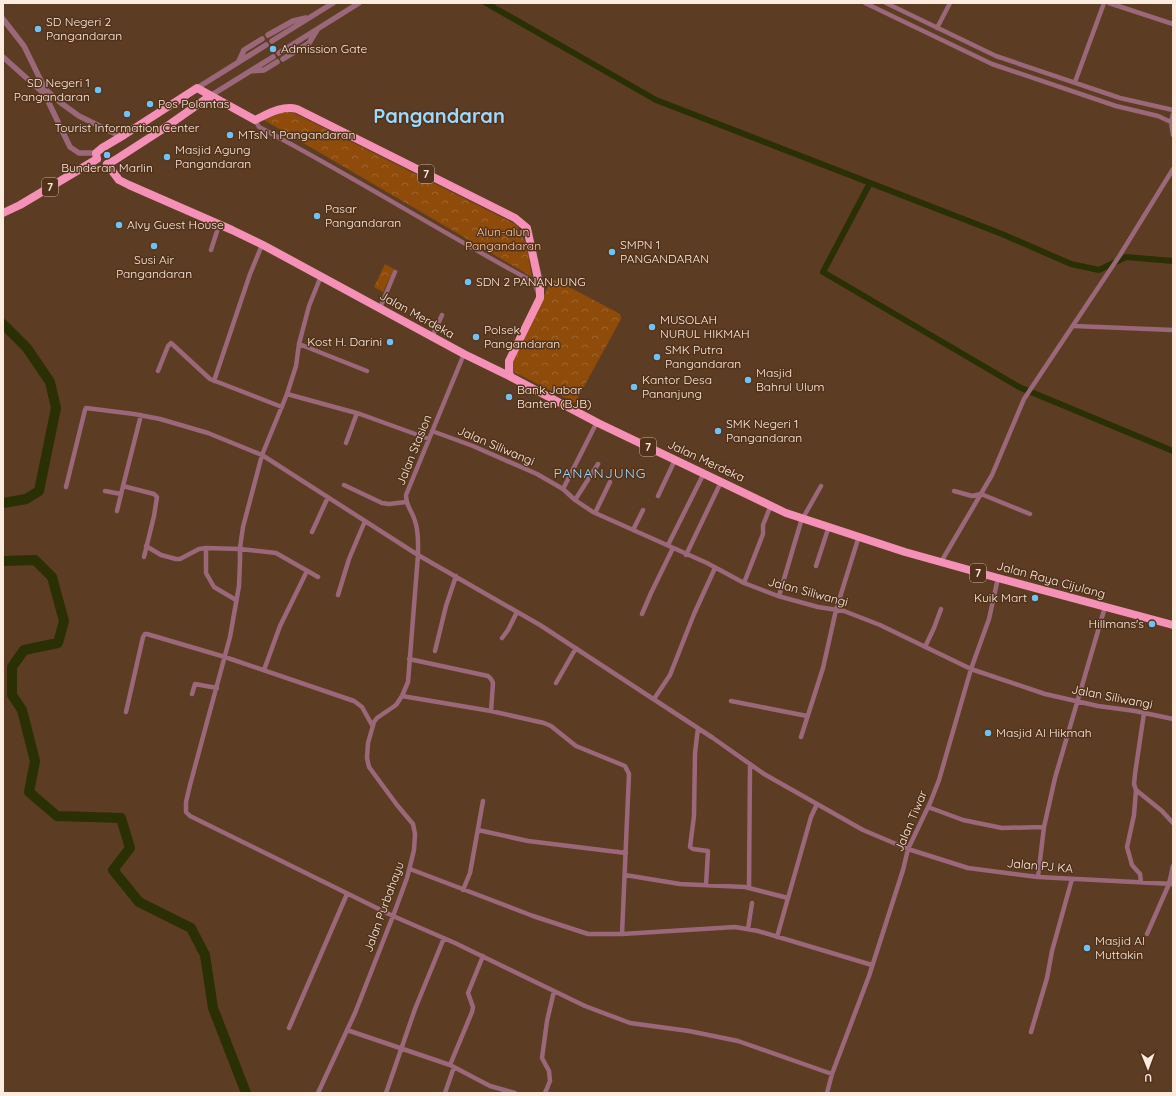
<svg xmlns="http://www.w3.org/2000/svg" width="1176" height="1096" font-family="Quicksand,sans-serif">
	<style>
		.forest { fill: url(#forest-crowns) }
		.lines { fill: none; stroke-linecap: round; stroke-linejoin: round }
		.canal { stroke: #2a2f04; stroke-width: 6 }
		.river { stroke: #2a2f04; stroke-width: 10 }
		.minor { stroke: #9b687a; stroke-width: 4.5 }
		.tertiary { stroke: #9b687a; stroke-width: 5.5 }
		.trunk { stroke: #f591b6; stroke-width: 8 }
		.poi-dot { fill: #6fc2f4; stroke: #52321a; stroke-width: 1.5 }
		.labels { text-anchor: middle; stroke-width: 3; stroke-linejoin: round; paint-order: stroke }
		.shield { fill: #52321a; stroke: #c9b4a5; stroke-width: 1 }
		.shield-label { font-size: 11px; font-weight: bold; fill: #fcece0 }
		.poi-label { font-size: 12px; fill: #fcece0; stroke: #52321a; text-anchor: start }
		.park-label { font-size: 12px; fill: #fac8a5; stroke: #52321a }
		.street-label { font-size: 12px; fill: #fcece0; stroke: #52321a }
		.quarter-label { font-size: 14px; letter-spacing: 1px; fill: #9dd9fe; stroke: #52321a }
		.town-label { font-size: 20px; font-weight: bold; fill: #9dd9fe; stroke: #52321a }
	</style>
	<defs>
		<pattern id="forest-crowns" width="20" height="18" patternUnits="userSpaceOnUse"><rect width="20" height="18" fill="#8e4b09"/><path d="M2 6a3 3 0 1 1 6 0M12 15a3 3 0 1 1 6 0" fill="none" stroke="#9f652d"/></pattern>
	</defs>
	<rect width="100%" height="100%" fill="#5d3c24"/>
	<path class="forest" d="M285 111 294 113 515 224C527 237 529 260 532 277L264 120Z
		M385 264 394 269 383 292 374 287Z
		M552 280H556L620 314 621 319 575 403 514 372 511 367V363L535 312Z"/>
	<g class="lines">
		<path class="canal" d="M486 3 656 100 1002 234 1071 264 1099 270 1126 257 1173 261
			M870 183 823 272 1019 387 1173 451"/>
		<path class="river" d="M3 324 27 348 50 382 56 408 39 491 26 499 3 503
			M3 561 35 560 52 577 64 621 58 643 24 650 12 667V695L22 710 35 761 29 792 57 816 121 818 130 848 113 870 139 902 191 928 205 955 213 1008 246 1093"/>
		<path class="minor" d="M865 3 992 64 1116 106 1158 116 1171 122
			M886 3 996 56 1120 98 1173 110
			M1109 3 1173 24
			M937 28 950 3
			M1075 82 1104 3
			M1173 114 1171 122 1173 135
			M255 120 259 127C351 175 439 231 530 280L535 285 538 293
			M211 250 219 225
			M321 276 309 306 299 344 296 366 287 394 262 455 243 527 240 548V561L239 586 230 637 190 785 186 802V812L190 816 393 916 455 943 585 1006 630 1023 689 1031 738 1041 832 1074
			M380 308 395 272
			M1074 326 1173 330
			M432 337 442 315
			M299 344 367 371
			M158 371 168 346 171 343 210 379 282 407
			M214 381 250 274 262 245
			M287 394 360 414 429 439
			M141 415 123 486 154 494 157 497 154 516 144 557
			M432 431 473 446 537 474 563 489 575 500 593 512 707 563 744 583 778 596 818 607 844 611 880 625 971 669 1045 694 1098 706 1135 711 1173 719
			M346 443 357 413
			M344 485 382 503 389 504 406 502
			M66 487 85 410 86 408 134 414 160 419 208 433 262 455 418 555 540 625 713 738 764 774 863 830 908 849 968 868 1038 877 1173 884
			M563 489 597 422
			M105 491 121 494
			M954 491 972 496 981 494 1030 514
			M658 496 675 460
			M575 500 598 464
			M117 511 123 486
			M595 513 610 482
			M803 518 821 486
			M633 530 643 510
			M312 532 328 497
			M668 545 704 473
			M146 546 161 555 176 559H180L199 549 206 548 240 549 276 553 318 577
			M206 548V573L214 587 236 600
			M686 555 721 482
			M941 562 992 475 1024 399 1120 255 1173 169
			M816 566 829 526
			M744 583 763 534V525L771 505
			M338 595 349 559 365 521
			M779 596 802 518
			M642 614 651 593 673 548
			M502 638 508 630 517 612
			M925 647 934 628 941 609
			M435 651 446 606 456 576
			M409 659 488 676 491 679 493 683 491 711
			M264 670 280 626 307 571
			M556 683 576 648
			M192 694 195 684 217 688
			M402 696 491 711 544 723 551 726 576 746 625 766 629 774 622 934
			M654 699 670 675 694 614 715 568
			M731 701 807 716
			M126 712 143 637 145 634H147L225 657 354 701 362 707 372 725
			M698 728 695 753 694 816 690 847 693 849 708 851 706 885
			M801 737 823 668 836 610 859 536
			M1136 790 1162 811 1173 823
			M928 807 963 820 1002 828 1044 827
			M478 830 528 841 626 853
			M410 869 533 916 588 934H622L735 927 758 931 872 965
			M625 875 680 884 745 887 788 898 811 817 817 804
			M1038 877 1044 827 1055 778 1105 607
			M1141 882 1140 874 1132 865 1127 847 1134 815 1136 790 1134 784 1135 774 1144 713
			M749 888 750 764
			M463 890 470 873 483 801
			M748 929 752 903
			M1147 934 1169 884 1173 866
			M777 937 788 898
			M289 1028 347 894
			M347 1030 450 1065 490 1086 515 1093
			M1031 1032 1047 978 1052 951 1072 879
			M450 1065 472 1012 473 1007 468 993 483 956
			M318 1093 355 1013 393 916 407 878 414 850 415 834 413 824 397 805 369 767 367 758 368 743 374 722 377 718 396 705 402 696 408 682 418 555C418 544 419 532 415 521 412 510 406 507 406 495L464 354
			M386 1093 415 1009 444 938
			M445 1093 454 1067
			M545 1093 550 1081 549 1071 542 1058 547 1021 554 991
			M827 1093 832 1074 869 976 903 870 908 849 930 803 939 780 971 669 989 619 998 578"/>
		<path class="tertiary" d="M3 19 24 46 45 89 61 103 79 116 122 137
			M268 35 293 21 306 18
			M272 41 333 3
			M279 53 359 3
			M3 57 41 91 47 99 70 147 79 153H96
			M283 59 309 43 317 30
			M239 61 244 50 262 39
			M251 71 264 70 277 62
			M197 88 266 45
			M210 96 273 57"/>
		<path class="trunk" d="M97 159 96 153 102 148 124 135 197 88 255 120C268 114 282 105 297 109L515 218 527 228 540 288V298L509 361V373L511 377
			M107 164 119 180 129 185 232 230 263 245 464 354 511 377 598 423 786 513 905 552 998 578 1173 625
			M107 164 115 160 163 129 210 96
			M3 213 20 205 97 159"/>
	</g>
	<g class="poi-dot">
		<circle cx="38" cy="29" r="4"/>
		<circle cx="273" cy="49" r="4"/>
		<circle cx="98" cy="90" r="4"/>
		<circle cx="150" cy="104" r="4"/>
		<circle cx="127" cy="114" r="4"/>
		<circle cx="230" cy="135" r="4"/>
		<circle cx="107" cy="155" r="4"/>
		<circle cx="167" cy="157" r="4"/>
		<circle cx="317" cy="216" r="4"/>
		<circle cx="119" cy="225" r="4"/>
		<circle cx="154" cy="246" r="4"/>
		<circle cx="612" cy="252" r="4"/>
		<circle cx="468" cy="282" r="4"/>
		<circle cx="652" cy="327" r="4"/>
		<circle cx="476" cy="337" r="4"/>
		<circle cx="390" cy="342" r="4"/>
		<circle cx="657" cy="357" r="4"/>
		<circle cx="748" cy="380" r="4"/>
		<circle cx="634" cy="387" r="4"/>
		<circle cx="509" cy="397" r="4"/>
		<circle cx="718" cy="431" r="4"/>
		<circle cx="1035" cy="598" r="4"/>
		<circle cx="1152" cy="624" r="4"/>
		<circle cx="988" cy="733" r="4"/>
		<circle cx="1087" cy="948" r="4"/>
	</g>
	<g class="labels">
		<g class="shield">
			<rect x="418" y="165" width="16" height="18" rx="3"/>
			<rect x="42" y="178" width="16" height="18" rx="3"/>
			<rect x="640" y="438" width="16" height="18" rx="3"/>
			<rect x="970" y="564" width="16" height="18" rx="3"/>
		</g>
		<g class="shield-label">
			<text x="426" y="178">7</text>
			<text x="50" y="191">7</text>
			<text x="648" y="451">7</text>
			<text x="978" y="577">7</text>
		</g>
		<g class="poi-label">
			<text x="46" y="26">SD Negeri 2<tspan x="46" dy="14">Pangandaran</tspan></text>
			<text x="281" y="53">Admission Gate</text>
			<text x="90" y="87" text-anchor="end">SD Negeri 1<tspan x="90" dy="14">Pangandaran</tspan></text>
			<text x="158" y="108">Pos Polantas</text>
			<text x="127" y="132" text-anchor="middle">Tourist Information Center</text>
			<text x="238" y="139">MTsN 1 Pangandaran</text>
			<text x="175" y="154">Masjid Agung<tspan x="175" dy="14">Pangandaran</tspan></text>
			<text x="107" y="172" text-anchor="middle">Bunderan Marlin</text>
			<text x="325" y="213">Pasar<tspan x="325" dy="14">Pangandaran</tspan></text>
			<text x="127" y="229">Alvy Guest House</text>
			<text x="620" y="249">SMPN 1<tspan x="620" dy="14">PANGANDARAN</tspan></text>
			<text x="154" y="264" text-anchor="middle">Susi Air<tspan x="154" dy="14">Pangandaran</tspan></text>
			<text x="476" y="286">SDN 2 PANANJUNG</text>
			<text x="660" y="324">MUSOLAH<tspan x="660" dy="14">NURUL HIKMAH</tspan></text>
			<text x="484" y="334">Polsek<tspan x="484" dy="14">Pangandaran</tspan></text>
			<text x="382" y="346" text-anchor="end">Kost H. Darini</text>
			<text x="665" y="354">SMK Putra<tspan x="665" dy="14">Pangandaran</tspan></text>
			<text x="756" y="377">Masjid<tspan x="756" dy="14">Bahrul Ulum</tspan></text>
			<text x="642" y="384">Kantor Desa<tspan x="642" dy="14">Pananjung</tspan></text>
			<text x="517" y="394">Bank Jabar<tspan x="517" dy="14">Banten (BJB)</tspan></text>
			<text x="726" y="428">SMK Negeri 1<tspan x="726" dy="14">Pangandaran</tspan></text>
			<text x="1027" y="602" text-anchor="end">Kuik Mart</text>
			<text x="1144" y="628" text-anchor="end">Hillmans's</text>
			<text x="996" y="737">Masjid Al Hikmah</text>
			<text x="1095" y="945">Masjid Al<tspan x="1095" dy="14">Muttakin</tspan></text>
		</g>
		<g class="park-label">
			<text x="503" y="236">Alun-alun<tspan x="503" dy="14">Pangandaran</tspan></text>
		</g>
		<g class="street-label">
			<text transform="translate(417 315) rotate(29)" y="4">Jalan Merdeka</text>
			<text transform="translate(496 446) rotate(23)" y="4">Jalan Siliwangi</text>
			<text transform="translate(414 450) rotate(-68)" y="4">Jalan Stasion</text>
			<text transform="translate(706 461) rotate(25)" y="4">Jalan Merdeka</text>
			<text transform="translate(1051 580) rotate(15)" y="4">Jalan Raya Cijulang</text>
			<text transform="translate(808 592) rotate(15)" y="4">Jalan Siliwangi</text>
			<text transform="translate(1112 697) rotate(11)" y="4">Jalan Siliwangi</text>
			<text transform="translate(911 821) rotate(-67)" y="4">Jalan Tiwar</text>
			<text transform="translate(1040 866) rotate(5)" y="4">Jalan PJ KA</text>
			<text transform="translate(384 907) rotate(-70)" y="4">Jalan Purbahayu</text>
		</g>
		<g class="quarter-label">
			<text x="600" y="478">PANANJUNG</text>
		</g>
		<g class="town-label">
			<text x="439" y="123">Pangandaran</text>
		</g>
	</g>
	<rect width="1176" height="1096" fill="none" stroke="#fcece0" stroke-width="8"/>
	<g transform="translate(1148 1068) rotate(179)" stroke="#52321a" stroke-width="3" paint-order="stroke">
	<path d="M0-3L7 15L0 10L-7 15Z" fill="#fcece0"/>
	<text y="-6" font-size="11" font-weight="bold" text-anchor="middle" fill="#fcece0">U</text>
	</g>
</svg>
